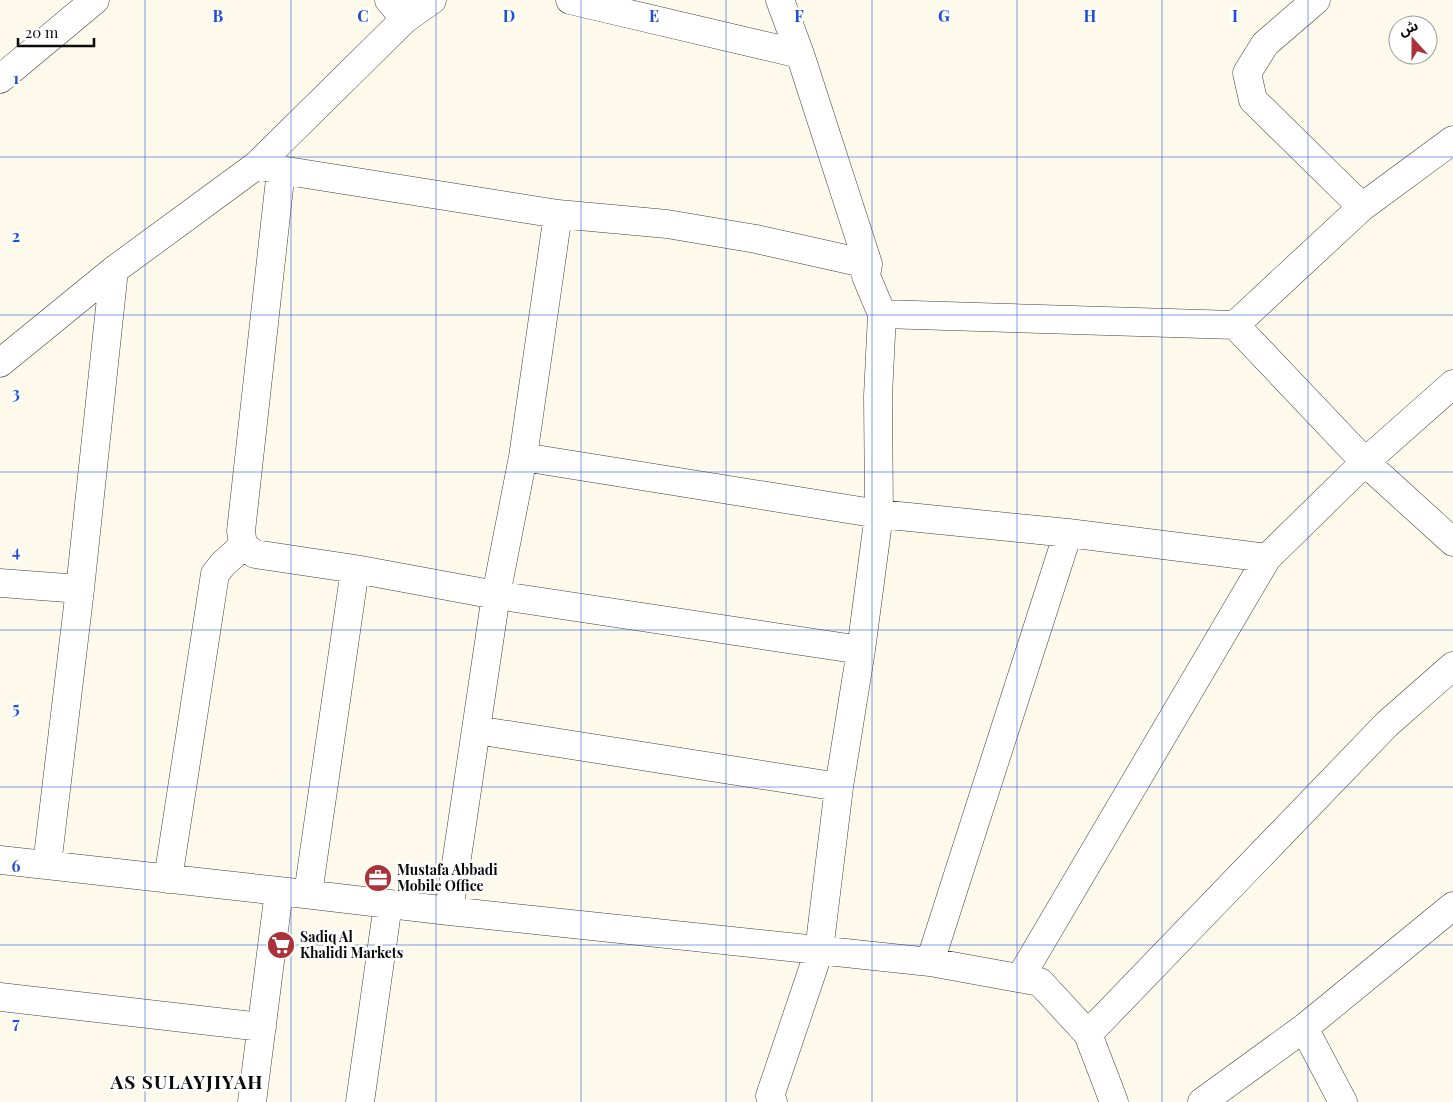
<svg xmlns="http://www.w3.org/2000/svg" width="1453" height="1102" font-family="'Playfair Display','Noto Sans Arabic',serif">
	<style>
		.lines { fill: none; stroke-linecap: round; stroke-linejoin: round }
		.street-casing { stroke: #3e3e3e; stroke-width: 29 }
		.street { stroke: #fff; stroke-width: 28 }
		.grid { fill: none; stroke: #1d4ed8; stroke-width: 1; stroke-opacity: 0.55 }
		.labels { text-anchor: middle; stroke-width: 5; stroke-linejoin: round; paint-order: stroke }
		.poi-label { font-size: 14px; font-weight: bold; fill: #0b0b0b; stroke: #fff; text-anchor: start }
		.district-label { font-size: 19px; font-weight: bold; letter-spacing: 1px; fill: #0b0b0b; stroke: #fff }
		.grid-label { font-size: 16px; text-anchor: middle; font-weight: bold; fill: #1d4ed8; stroke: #fff; stroke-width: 5; stroke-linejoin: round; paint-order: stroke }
	</style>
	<rect width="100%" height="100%" fill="#fdf9eb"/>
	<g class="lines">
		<defs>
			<path id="street" d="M389 0 405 19
				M570 0 800 54
				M780 0 800 54 868 264 866 276 882 314 1235 325 1362 207 1453 140
				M1316 0 1265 44 1247 73 1253 100 1362 207
				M0 79 95 0
				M257 165 281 170 558 214 667 224 756 239 868 264
				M281 170 241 531 243 546 255 554 355 569 496 595 861 650
				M1235 325 1365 462 1453 542
				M0 363 114 270 257 165 405 19 432 0
				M523 457 879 514 1068 533 1267 558
				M0 583 80 589
				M476 730 839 787
				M0 860 279 891 449 911 930 962 1040 982 1088 1034 1114 1102
				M47 865 80 589 114 270
				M168 879 215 574 223 564 243 546
				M308 894 355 569
				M449 911 496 595 523 457 558 214
				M930 962 1068 533
				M1020 978 1267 558 1365 462 1453 384
				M0 997 262 1027
				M1304 1028 1343 1102
				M1088 1034 1387 724 1453 666
				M252 1102 279 891
				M360 1102 388 904
				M773 1102 770 1096 819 951 839 787 861 650 879 514 878 396 882 314
				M1202 1102 1304 1028 1453 906"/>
		</defs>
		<use href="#street" class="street-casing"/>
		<use href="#street" class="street"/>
	</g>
	<path class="grid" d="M145 0V1102M291 0V1102M436 0V1102M581 0V1102M726 0V1102M872 0V1102M1017 0V1102M1162 0V1102M1308 0V1102M0 157H1453M0 315H1453M0 472H1453M0 630H1453M0 787H1453M0 945H1453"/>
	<defs>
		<symbol id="office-disc" viewBox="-11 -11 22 22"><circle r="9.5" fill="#aa3339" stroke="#fff"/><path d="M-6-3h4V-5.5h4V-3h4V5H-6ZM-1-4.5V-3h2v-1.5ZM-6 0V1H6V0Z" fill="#fff"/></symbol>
		<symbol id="supermarket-disc" viewBox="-11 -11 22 22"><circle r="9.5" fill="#aa3339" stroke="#fff"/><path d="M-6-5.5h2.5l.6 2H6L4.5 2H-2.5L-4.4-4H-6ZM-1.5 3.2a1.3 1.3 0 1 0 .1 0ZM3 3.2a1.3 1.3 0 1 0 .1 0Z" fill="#fff"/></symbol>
	</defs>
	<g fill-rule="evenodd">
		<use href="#office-disc" x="362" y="862" width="32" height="32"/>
		<use href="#supermarket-disc" x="265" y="929" width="32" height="32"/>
	</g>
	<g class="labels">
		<g class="poi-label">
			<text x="397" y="875">Mustafa Abbadi<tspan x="397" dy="16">Mobile Office</tspan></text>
			<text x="300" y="942">Sadiq Al<tspan x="300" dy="16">Khalidi Markets</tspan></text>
		</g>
		<g class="district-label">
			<text x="187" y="1089">AS SULAYJIYAH</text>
		</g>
	</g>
	<g class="grid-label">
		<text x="218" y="22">B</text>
		<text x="363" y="22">C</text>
		<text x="509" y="22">D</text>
		<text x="654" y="22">E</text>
		<text x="799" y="22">F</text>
		<text x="944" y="22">G</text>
		<text x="1090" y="22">H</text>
		<text x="1235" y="22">I</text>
		<text x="16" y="84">1</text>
		<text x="16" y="242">2</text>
		<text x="16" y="399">3</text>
		<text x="16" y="557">4</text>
		<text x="16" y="714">5</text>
		<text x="16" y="872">6</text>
		<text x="16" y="1029">7</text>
	</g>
	<g transform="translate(1413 40) rotate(339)"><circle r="24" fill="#ffffff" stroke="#9d9d9d"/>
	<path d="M0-4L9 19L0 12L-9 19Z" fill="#aa3339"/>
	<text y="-8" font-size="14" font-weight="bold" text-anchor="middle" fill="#0b0b0b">ش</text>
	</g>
	<path d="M18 38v8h76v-8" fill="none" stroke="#0b0b0b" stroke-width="2.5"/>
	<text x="25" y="38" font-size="15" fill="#0b0b0b" stroke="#ffffff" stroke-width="4" paint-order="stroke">20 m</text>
</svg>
